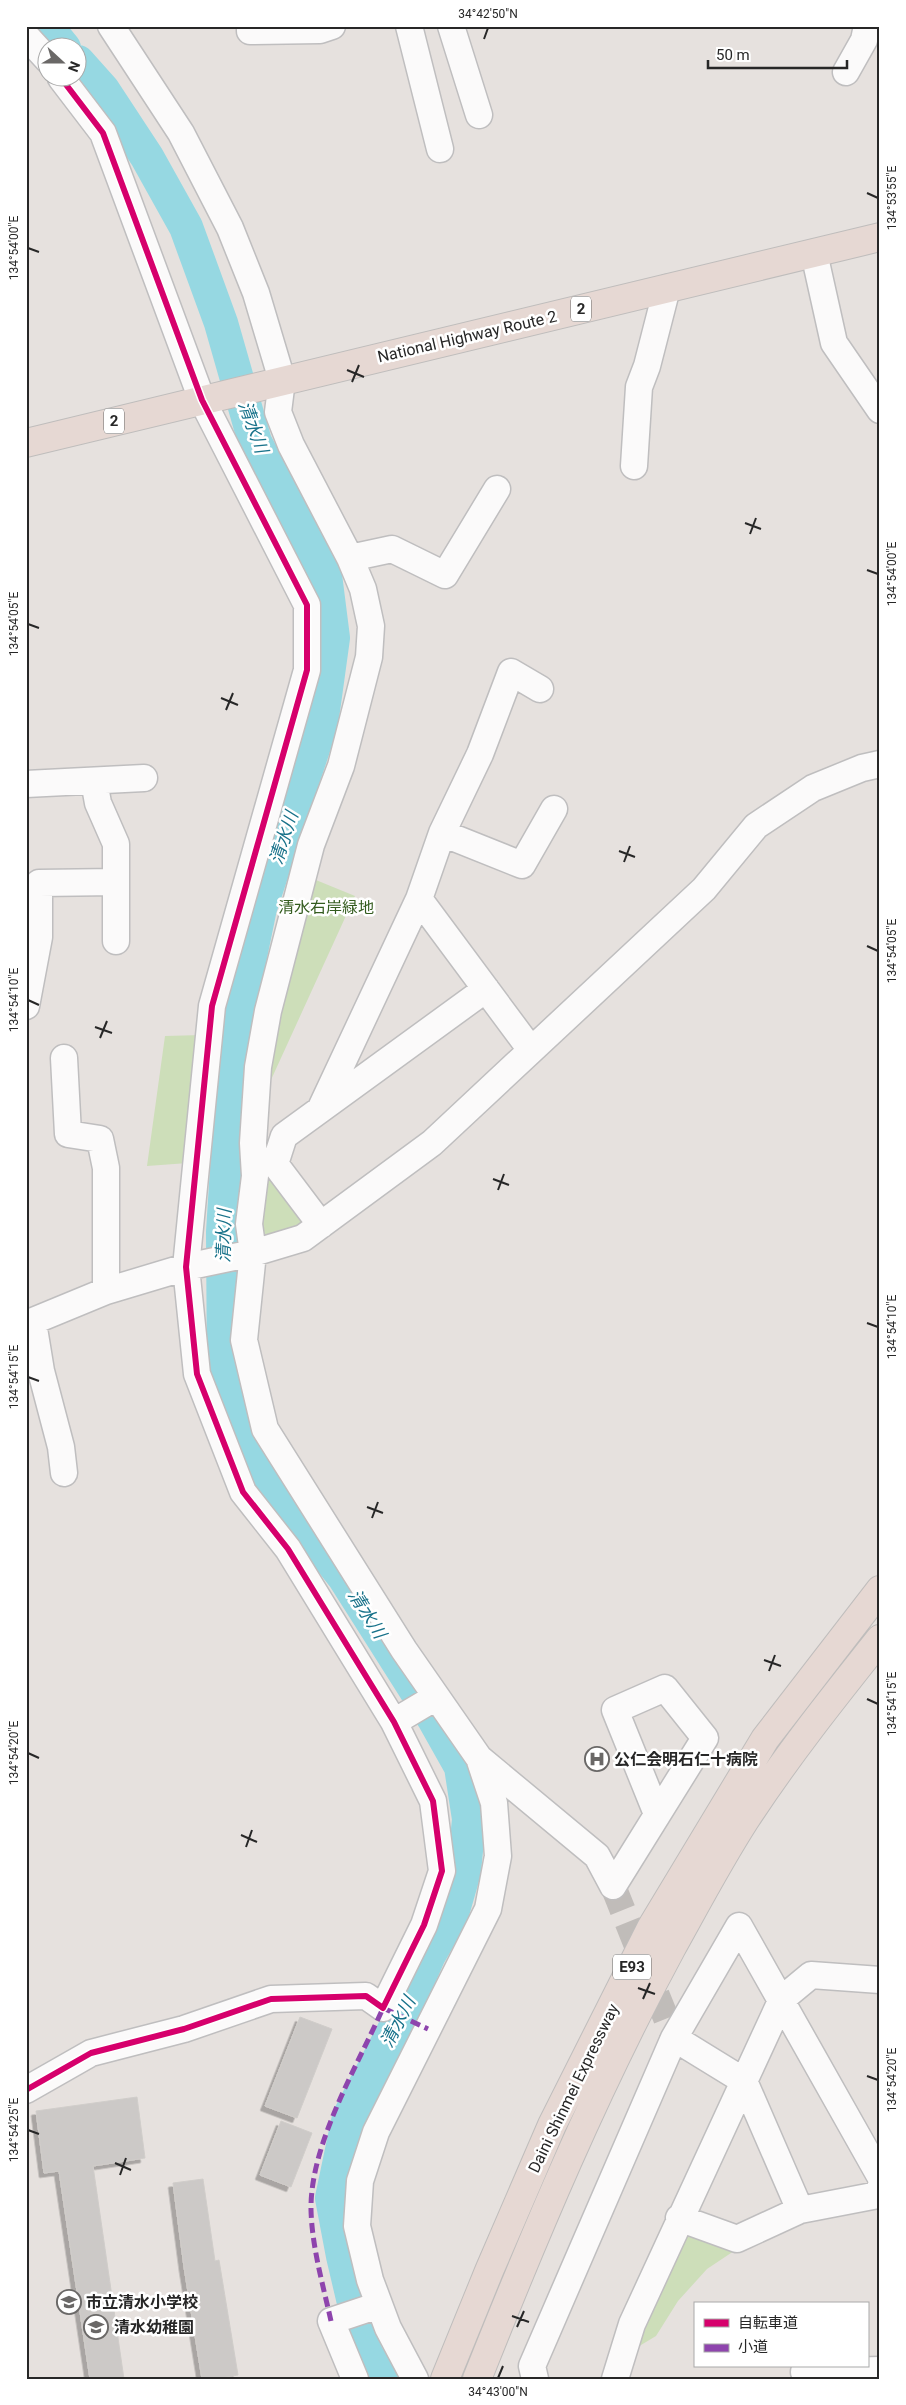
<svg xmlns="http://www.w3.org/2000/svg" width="906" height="2405" font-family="Roboto,'Noto Sans JP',sans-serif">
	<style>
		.green { fill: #cddeb9 }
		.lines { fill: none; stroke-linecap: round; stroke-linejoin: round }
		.river { stroke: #96d8e2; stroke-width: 34 }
		.building { fill: #ccc9c7; stroke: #d0cdca; filter: url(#shadow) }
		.minor-tunnel { stroke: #c0bcb9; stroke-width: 26; stroke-dasharray: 26 13; stroke-linecap: butt }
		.minor-casing { stroke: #bfbebf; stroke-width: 29 }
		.highway-casing { stroke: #bfbdbc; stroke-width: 30 }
		.minor { stroke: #fbfafa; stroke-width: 26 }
		.highway { stroke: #e6d8d3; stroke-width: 28 }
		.quiet { stroke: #8e44ad; stroke-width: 5; stroke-dasharray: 10 5; stroke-linecap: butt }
		.cycleway-casing { stroke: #fff; stroke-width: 9 }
		.cycleway { stroke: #d6006c; stroke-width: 6 }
		.ticks { fill: none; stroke: #272727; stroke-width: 2 }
		.labels { text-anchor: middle; stroke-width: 5; stroke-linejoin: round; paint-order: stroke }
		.shield { fill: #fff; stroke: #686868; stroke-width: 1 }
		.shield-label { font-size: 15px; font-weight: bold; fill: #272727 }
		.street-label { font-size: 16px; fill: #272727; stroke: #fff }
		.park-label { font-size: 16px; fill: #345c1f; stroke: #fff }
		.poi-label { font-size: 16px; font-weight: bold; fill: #272727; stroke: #fff; text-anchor: start }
		.water-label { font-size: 18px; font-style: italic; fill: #18728a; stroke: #fff }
		.neatline { fill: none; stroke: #272727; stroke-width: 2 }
		.ticks-label { font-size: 12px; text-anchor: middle; fill: #272727 }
	</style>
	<defs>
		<filter id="shadow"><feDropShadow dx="-4.5" dy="4.5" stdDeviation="0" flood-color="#0004"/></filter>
	</defs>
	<rect width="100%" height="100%" fill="#e6e1de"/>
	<path class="green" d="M311 878 355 896 265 1093 279 999Z
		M202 1035 188 1163 147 1166 165 1036Z
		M267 1167 306 1220 303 1227 257 1245Z
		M695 2231 737 2249 707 2269 678 2301 656 2336 631 2351 682 2236Z"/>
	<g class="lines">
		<path class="river" d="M46 26 64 48
			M78 62 103 90 147 157 186 227 221 323 255 442 325 575 333 638 321 725 260 908 246 976 233 1072 223 1232 224 1378 264 1476 344 1577 434 1719 461 1767 469 1819 464 1872 451 1917 429 1955 407 2005 349 2117 332 2198 343 2256 366 2354 383 2379"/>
	</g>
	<path class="building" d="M300 2017 332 2029 297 2118 265 2106Z
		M137 2097 145 2158 93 2166 124 2379H90L59 2171 44 2173 36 2111Z
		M281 2121 312 2133 291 2187 260 2175Z
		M203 2179 215 2261 219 2260 238 2375 215 2379H202L184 2267 173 2183Z"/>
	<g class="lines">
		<path class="minor-tunnel" d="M613 1886 674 2038"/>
		<defs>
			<path id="minor" d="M111 26 181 133 230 228 256 293 282 380 278 412 291 445 350 558 363 589 371 626 369 657 341 766 311 845 268 1011 258 1067 253 1143 255 1176 249 1224 253 1253 244 1340 265 1429 404 1650 479 1758 494 1803 498 1856 488 1909 376 2132 360 2181 357 2226 370 2280 388 2328 415 2379
				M250 26V31L320 30 332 26
				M409 26 440 149
				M451 26 479 115
				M26 36 48 60
				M846 72 864 40 867 26
				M814 253 834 343 880 410
				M634 466 639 387 647 366 667 288
				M350 558 392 549 445 575 497 489
				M94 781 98 803 116 844V941
				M26 784 144 778
				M442 833 522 865 554 809
				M419 899 442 833 480 754 511 672 540 689
				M26 1006 39 937V883L116 882
				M64 1058 68 1134 100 1139 106 1168V1291
				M321 1108 419 899 531 1050
				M321 1225 275 1164 284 1136 486 989
				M33 1322 41 1371 61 1447 64 1473
				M26 1324 106 1291 186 1267 253 1253 303 1238 432 1143 704 889 756 826 813 788 862 768 880 764
				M394 1722 436 1697
				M479 1758 597 1856 613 1886
				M613 1886 705 1738 665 1688 615 1710 657 1814
				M674 2038 744 2081 800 2210
				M26 2090 91 2053 184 2029 271 1999 366 1996 383 2008 424 1925 442 1871 433 1801 394 1722 288 1549 243 1492 197 1374 186 1267 212 1006 307 670V605L202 400 103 133 61 78
				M679 2218 737 2239 800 2210 878 2195 880 2188
				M804 2372 880 2370
				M355 2379 331 2321 379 2305
				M535 2379 532 2366 674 2038 739 1926 880 2176
				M615 2379 632 2324 782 1999 811 1975 880 1980"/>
			<path id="highway" d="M26 443 880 237
				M445 2379 489 2271 552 2125 651 1928 765 1739 880 1590
				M477 2379C535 2233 596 2088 671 1949 695 1906 718 1862 745 1820 786 1757 833 1698 880 1639"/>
		</defs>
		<use href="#minor" class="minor-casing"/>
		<use href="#highway" class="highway-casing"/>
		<use href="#minor" class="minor"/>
		<use href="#highway" class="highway"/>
		<path class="quiet" d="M331 2321C323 2285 312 2247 311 2210 310 2144 357 2067 383 2008L428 2029"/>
		<defs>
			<path id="cycleway" d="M26 2090 91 2053 184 2029 271 1999 366 1996 383 2008 424 1925 442 1871 433 1801 394 1722 288 1549 243 1492 197 1374 186 1267 212 1006 307 670V605L202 400 103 133 61 78"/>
		</defs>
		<use href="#cycleway" class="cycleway-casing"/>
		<use href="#cycleway" class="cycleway"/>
	</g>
	<path class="ticks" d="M484 39 488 28M867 193 878 198M28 248 39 252M347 370 364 377M352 382 359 365M745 523 761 529M750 534 756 518M867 570 878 574M28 624 39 628M221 698 238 705M226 710 233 693M619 851 635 857M624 862 630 846M867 946 878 951M28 1000 39 1005M95 1027 112 1033M100 1038 107 1021M493 1179 509 1185M498 1190 504 1174M867 1323 878 1327M28 1377 39 1381M367 1507 383 1513M372 1518 378 1502M764 1660 781 1666M769 1671 775 1655M867 1699 878 1704M28 1753 39 1758M241 1835 257 1842M246 1847 252 1830M638 1988 655 1994M643 1999 650 1983M867 2076 878 2080M28 2130 39 2134M115 2163 131 2170M120 2175 126 2158M512 2316 529 2322M517 2327 524 2311M498 2378 503 2366"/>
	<defs>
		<symbol id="hospital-ring" viewBox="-11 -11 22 22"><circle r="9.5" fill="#fff" stroke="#6a6867" stroke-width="1.5"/><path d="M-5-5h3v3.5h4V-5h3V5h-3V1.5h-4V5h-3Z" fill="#6a6867"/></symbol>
		<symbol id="school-ring" viewBox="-11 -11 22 22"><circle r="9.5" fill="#fff" stroke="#6a6867" stroke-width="1.5"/><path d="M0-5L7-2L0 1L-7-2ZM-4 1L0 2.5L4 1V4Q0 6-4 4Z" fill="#6a6867"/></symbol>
	</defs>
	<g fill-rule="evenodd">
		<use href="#hospital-ring" x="583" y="1745" width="28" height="28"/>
		<use href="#school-ring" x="55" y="2288" width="28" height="28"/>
		<use href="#school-ring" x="82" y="2313" width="28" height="28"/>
	</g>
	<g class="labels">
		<g class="shield">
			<rect x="571" y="296.5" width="20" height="25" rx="4"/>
			<rect x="104" y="408.5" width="20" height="25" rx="4"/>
			<rect x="613" y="1954.5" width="38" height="25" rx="4"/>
		</g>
		<g class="shield-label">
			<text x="581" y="314">2</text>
			<text x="114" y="426">2</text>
			<text x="632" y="1972">E93</text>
		</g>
		<g class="street-label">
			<text transform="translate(467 336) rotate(-13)" y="6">National Highway Route 2</text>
			<text transform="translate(573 2088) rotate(-64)" y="6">Daini Shinmei Expressway</text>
		</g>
		<g class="park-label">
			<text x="326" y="913">清水右岸緑地</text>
		</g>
		<g class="poi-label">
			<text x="614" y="1765">公仁会明石仁十病院</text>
			<text x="86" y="2308">市立清水小学校</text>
			<text x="114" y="2333">清水幼稚園</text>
		</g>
		<g class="water-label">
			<text transform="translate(253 427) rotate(70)" y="6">清水川</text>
			<text transform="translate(284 838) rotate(-72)" y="6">清水川</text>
			<text transform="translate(224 1236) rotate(-89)" y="6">清水川</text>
			<text transform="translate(367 1614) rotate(58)" y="6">清水川</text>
			<text transform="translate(398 2022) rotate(-63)" y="6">清水川</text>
		</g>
	</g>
	<rect width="906" height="2405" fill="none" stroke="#ffffff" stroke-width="55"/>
	<rect x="694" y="2302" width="175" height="65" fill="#ffffff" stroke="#a9a9a9"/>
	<rect x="704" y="2319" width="25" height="8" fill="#d6006c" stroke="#a9a9a9"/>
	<text x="738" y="2328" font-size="15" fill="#272727">自転車道</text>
	<rect x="704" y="2344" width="25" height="8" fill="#8e44ad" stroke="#a9a9a9"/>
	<text x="738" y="2352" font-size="15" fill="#272727">小道</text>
	<g transform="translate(62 62) rotate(111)"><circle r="24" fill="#ffffff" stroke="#a9a9a9"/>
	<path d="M0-4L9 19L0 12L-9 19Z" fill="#6a6867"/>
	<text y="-8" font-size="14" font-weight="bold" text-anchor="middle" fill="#272727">N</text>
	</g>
	<path d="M708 60v8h139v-8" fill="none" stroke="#272727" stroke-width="2.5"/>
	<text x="716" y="60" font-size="15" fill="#272727" stroke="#ffffff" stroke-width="4" paint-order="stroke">50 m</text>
	<rect x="28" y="28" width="850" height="2350" class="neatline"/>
	<g class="ticks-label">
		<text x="488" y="18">34°42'50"N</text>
		<text transform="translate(892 198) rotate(-90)" y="4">134°53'55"E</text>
		<text transform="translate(14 248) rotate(-90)" y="4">134°54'00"E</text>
		<text transform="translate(892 574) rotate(-90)" y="4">134°54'00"E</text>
		<text transform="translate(14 624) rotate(-90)" y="4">134°54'05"E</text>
		<text transform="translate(892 951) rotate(-90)" y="4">134°54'05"E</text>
		<text transform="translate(14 1000) rotate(-90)" y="4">134°54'10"E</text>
		<text transform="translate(892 1327) rotate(-90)" y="4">134°54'10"E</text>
		<text transform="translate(14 1377) rotate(-90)" y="4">134°54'15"E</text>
		<text transform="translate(892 1704) rotate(-90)" y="4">134°54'15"E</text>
		<text transform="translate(14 1753) rotate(-90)" y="4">134°54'20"E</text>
		<text transform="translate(892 2080) rotate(-90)" y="4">134°54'20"E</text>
		<text transform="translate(14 2130) rotate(-90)" y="4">134°54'25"E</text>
		<text x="498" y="2396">34°43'00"N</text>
	</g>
</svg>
